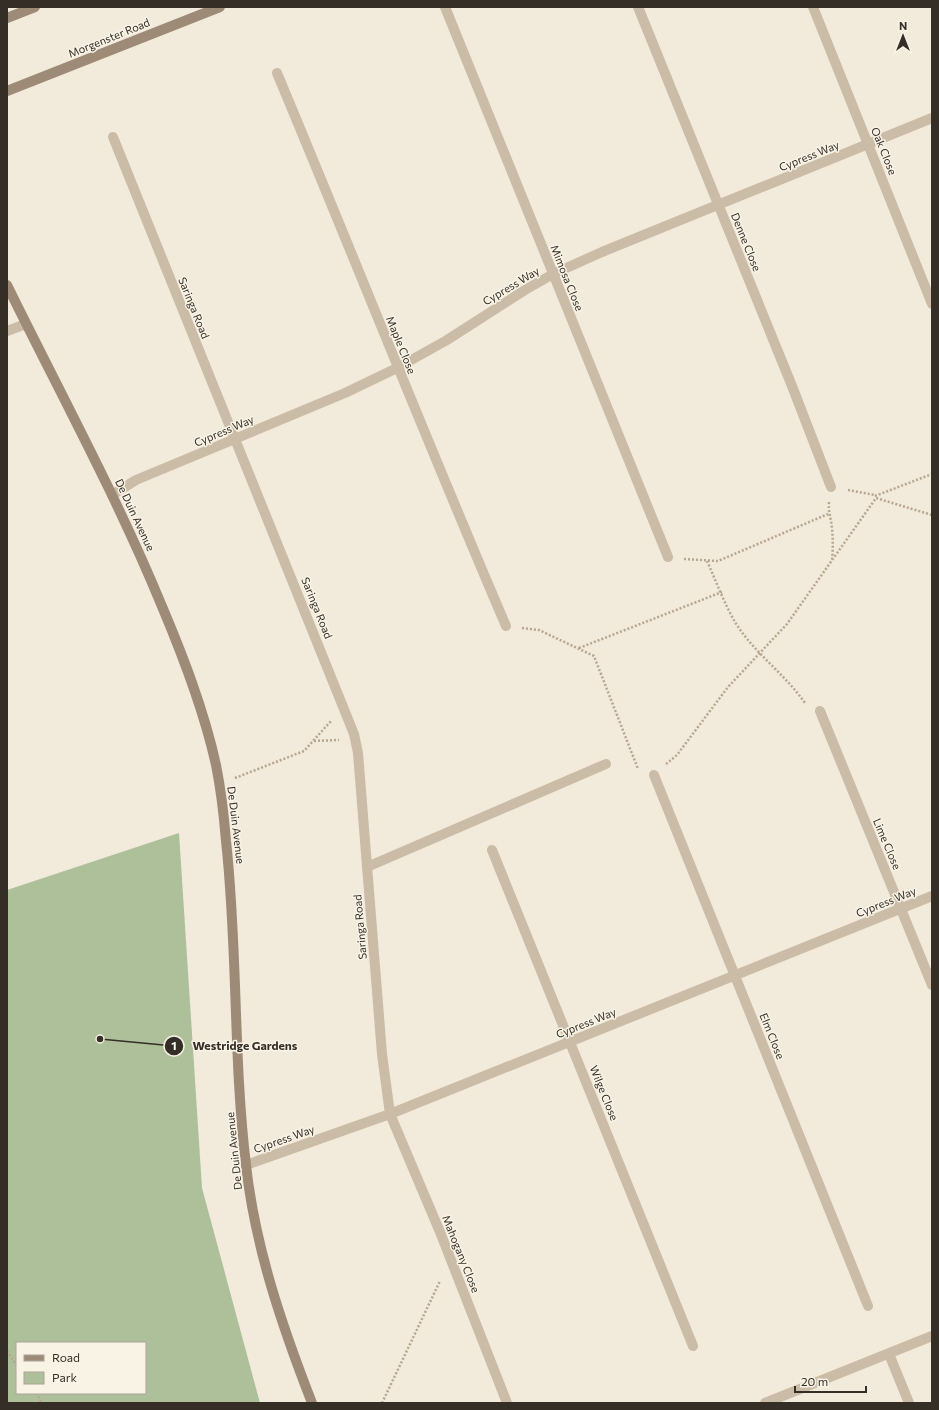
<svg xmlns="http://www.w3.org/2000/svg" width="939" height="1410" font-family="Commissioner,sans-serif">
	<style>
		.green { fill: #aec09a; fill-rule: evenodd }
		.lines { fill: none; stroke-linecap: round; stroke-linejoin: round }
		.path { stroke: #b5a690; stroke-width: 2.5; stroke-dasharray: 2 2; stroke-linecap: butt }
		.lane { stroke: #cabca6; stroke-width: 10 }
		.street { stroke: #cabca6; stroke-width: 10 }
		.secondary { stroke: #9d8b77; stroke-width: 10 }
		.labels { text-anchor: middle; stroke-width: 3; stroke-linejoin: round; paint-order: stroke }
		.street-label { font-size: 11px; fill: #352e27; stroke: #f9f3e6 }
		.leader { fill: none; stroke: #352e27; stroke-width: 1.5 }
		.callout-dot { fill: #352e27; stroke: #f9f3e6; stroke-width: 1.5 }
		.mark-label { font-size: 12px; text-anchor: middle; font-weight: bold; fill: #fff }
		.callout-label { font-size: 12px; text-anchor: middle; font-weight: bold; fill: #352e27; stroke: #f9f3e6; stroke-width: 3; stroke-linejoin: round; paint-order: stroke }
	</style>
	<rect width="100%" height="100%" fill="#f2eada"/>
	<path class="green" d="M179 833 202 1188 260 1403H7V890ZM17 1343H145V1393H17Z"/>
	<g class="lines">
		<path class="path" d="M848 490 875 495
			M875 496 932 474
			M829 502C828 512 831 518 832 528 833 539 833 550 832 561
			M684 559 718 561 828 514
			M707 561C716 581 724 603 735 622 754 653 785 674 805 703
			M522 628 539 630 594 656 638 769
			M579 648 722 592
			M314 741 339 740
			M666 764 677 755 728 687 787 624 876 498 932 515
			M235 778 304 751 331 721
			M7 1351 17 1366
			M36 1393 42 1403
			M382 1403 440 1281"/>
		<path class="lane" d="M7 331 26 324
			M367 867 606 764"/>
		<path class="street" d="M445 7 668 557
			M638 7 792 386 831 487
			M813 7 932 304
			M277 73C354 257 427 442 506 626
			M113 137 354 734 358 753 382 1054 390 1114 440 1232 507 1403
			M112 495 136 480 345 393 397 368 447 340 525 290 553 274 602 252 932 118
			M820 711 932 985
			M654 775 868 1306
			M492 850 693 1346
			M246 1165 390 1114 932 896
			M889 1354 909 1403
			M765 1403 932 1336"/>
		<path class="secondary" d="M7 18 35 7
			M7 91 220 7
			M7 285C59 391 116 495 161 604 183 656 204 710 216 765 221 790 224 816 226 841 238 949 233 1058 246 1165 255 1247 282 1326 312 1403"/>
	</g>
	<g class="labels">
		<g class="street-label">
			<text transform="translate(109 38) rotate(-22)" y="4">Morgenster Road</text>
			<text transform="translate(884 151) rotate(68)" y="4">Oak Close</text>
			<text transform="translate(809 156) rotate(-22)" y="4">Cypress Way</text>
			<text transform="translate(746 242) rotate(68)" y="4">Denne Close</text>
			<text transform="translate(567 278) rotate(68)" y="4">Mimosa Close</text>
			<text transform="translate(511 286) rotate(-31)" y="4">Cypress Way</text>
			<text transform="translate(194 308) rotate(68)" y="4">Saringa Road</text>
			<text transform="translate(401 345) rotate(68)" y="4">Maple Close</text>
			<text transform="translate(224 431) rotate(-23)" y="4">Cypress Way</text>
			<text transform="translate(135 515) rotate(65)" y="4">De Duin Avenue</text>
			<text transform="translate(317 608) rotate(68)" y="4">Saringa Road</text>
			<text transform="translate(236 825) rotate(83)" y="4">De Duin Avenue</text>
			<text transform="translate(887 844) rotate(67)" y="4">Lime Close</text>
			<text transform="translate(886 902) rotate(-22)" y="4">Cypress Way</text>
			<text transform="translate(360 927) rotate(-95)" y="4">Saringa Road</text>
			<text transform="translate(586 1023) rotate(-22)" y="4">Cypress Way</text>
			<text transform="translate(772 1036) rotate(68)" y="4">Elm Close</text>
			<text transform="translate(604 1093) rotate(68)" y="4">Wilge Close</text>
			<text transform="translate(284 1139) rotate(-19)" y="4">Cypress Way</text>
			<text transform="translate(234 1151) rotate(-96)" y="4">De Duin Avenue</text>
			<text transform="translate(461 1254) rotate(68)" y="4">Mahogany Close</text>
		</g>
	</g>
	<path class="leader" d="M100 1039L174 1046"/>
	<g class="callout-dot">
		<circle cx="100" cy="1039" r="4"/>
		<circle cx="174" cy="1046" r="10"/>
	</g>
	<g class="mark-label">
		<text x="174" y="1050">1</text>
	</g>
	<g class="callout-label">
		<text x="245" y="1050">Westridge Gardens</text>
	</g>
	<rect width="939" height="1410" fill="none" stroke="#352e27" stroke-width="16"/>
	<rect x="16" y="1342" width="130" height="52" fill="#f9f3e6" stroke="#aba49a"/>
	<rect x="24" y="1355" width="20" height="6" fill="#9d8b77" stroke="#aba49a"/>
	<text x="52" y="1362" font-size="12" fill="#352e27">Road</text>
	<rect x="24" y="1372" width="20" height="12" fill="#aec09a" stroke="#aba49a"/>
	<text x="52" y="1382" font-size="12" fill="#352e27">Park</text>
	<g transform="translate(903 36)" stroke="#f9f3e6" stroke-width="3" paint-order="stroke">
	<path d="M0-3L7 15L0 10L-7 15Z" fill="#352e27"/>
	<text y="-6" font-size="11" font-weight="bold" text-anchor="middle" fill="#352e27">N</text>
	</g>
	<path d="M795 1386v6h71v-6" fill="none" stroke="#352e27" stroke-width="2"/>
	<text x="801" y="1386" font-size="12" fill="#352e27" stroke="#f9f3e6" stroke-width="3" paint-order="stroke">20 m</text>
</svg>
